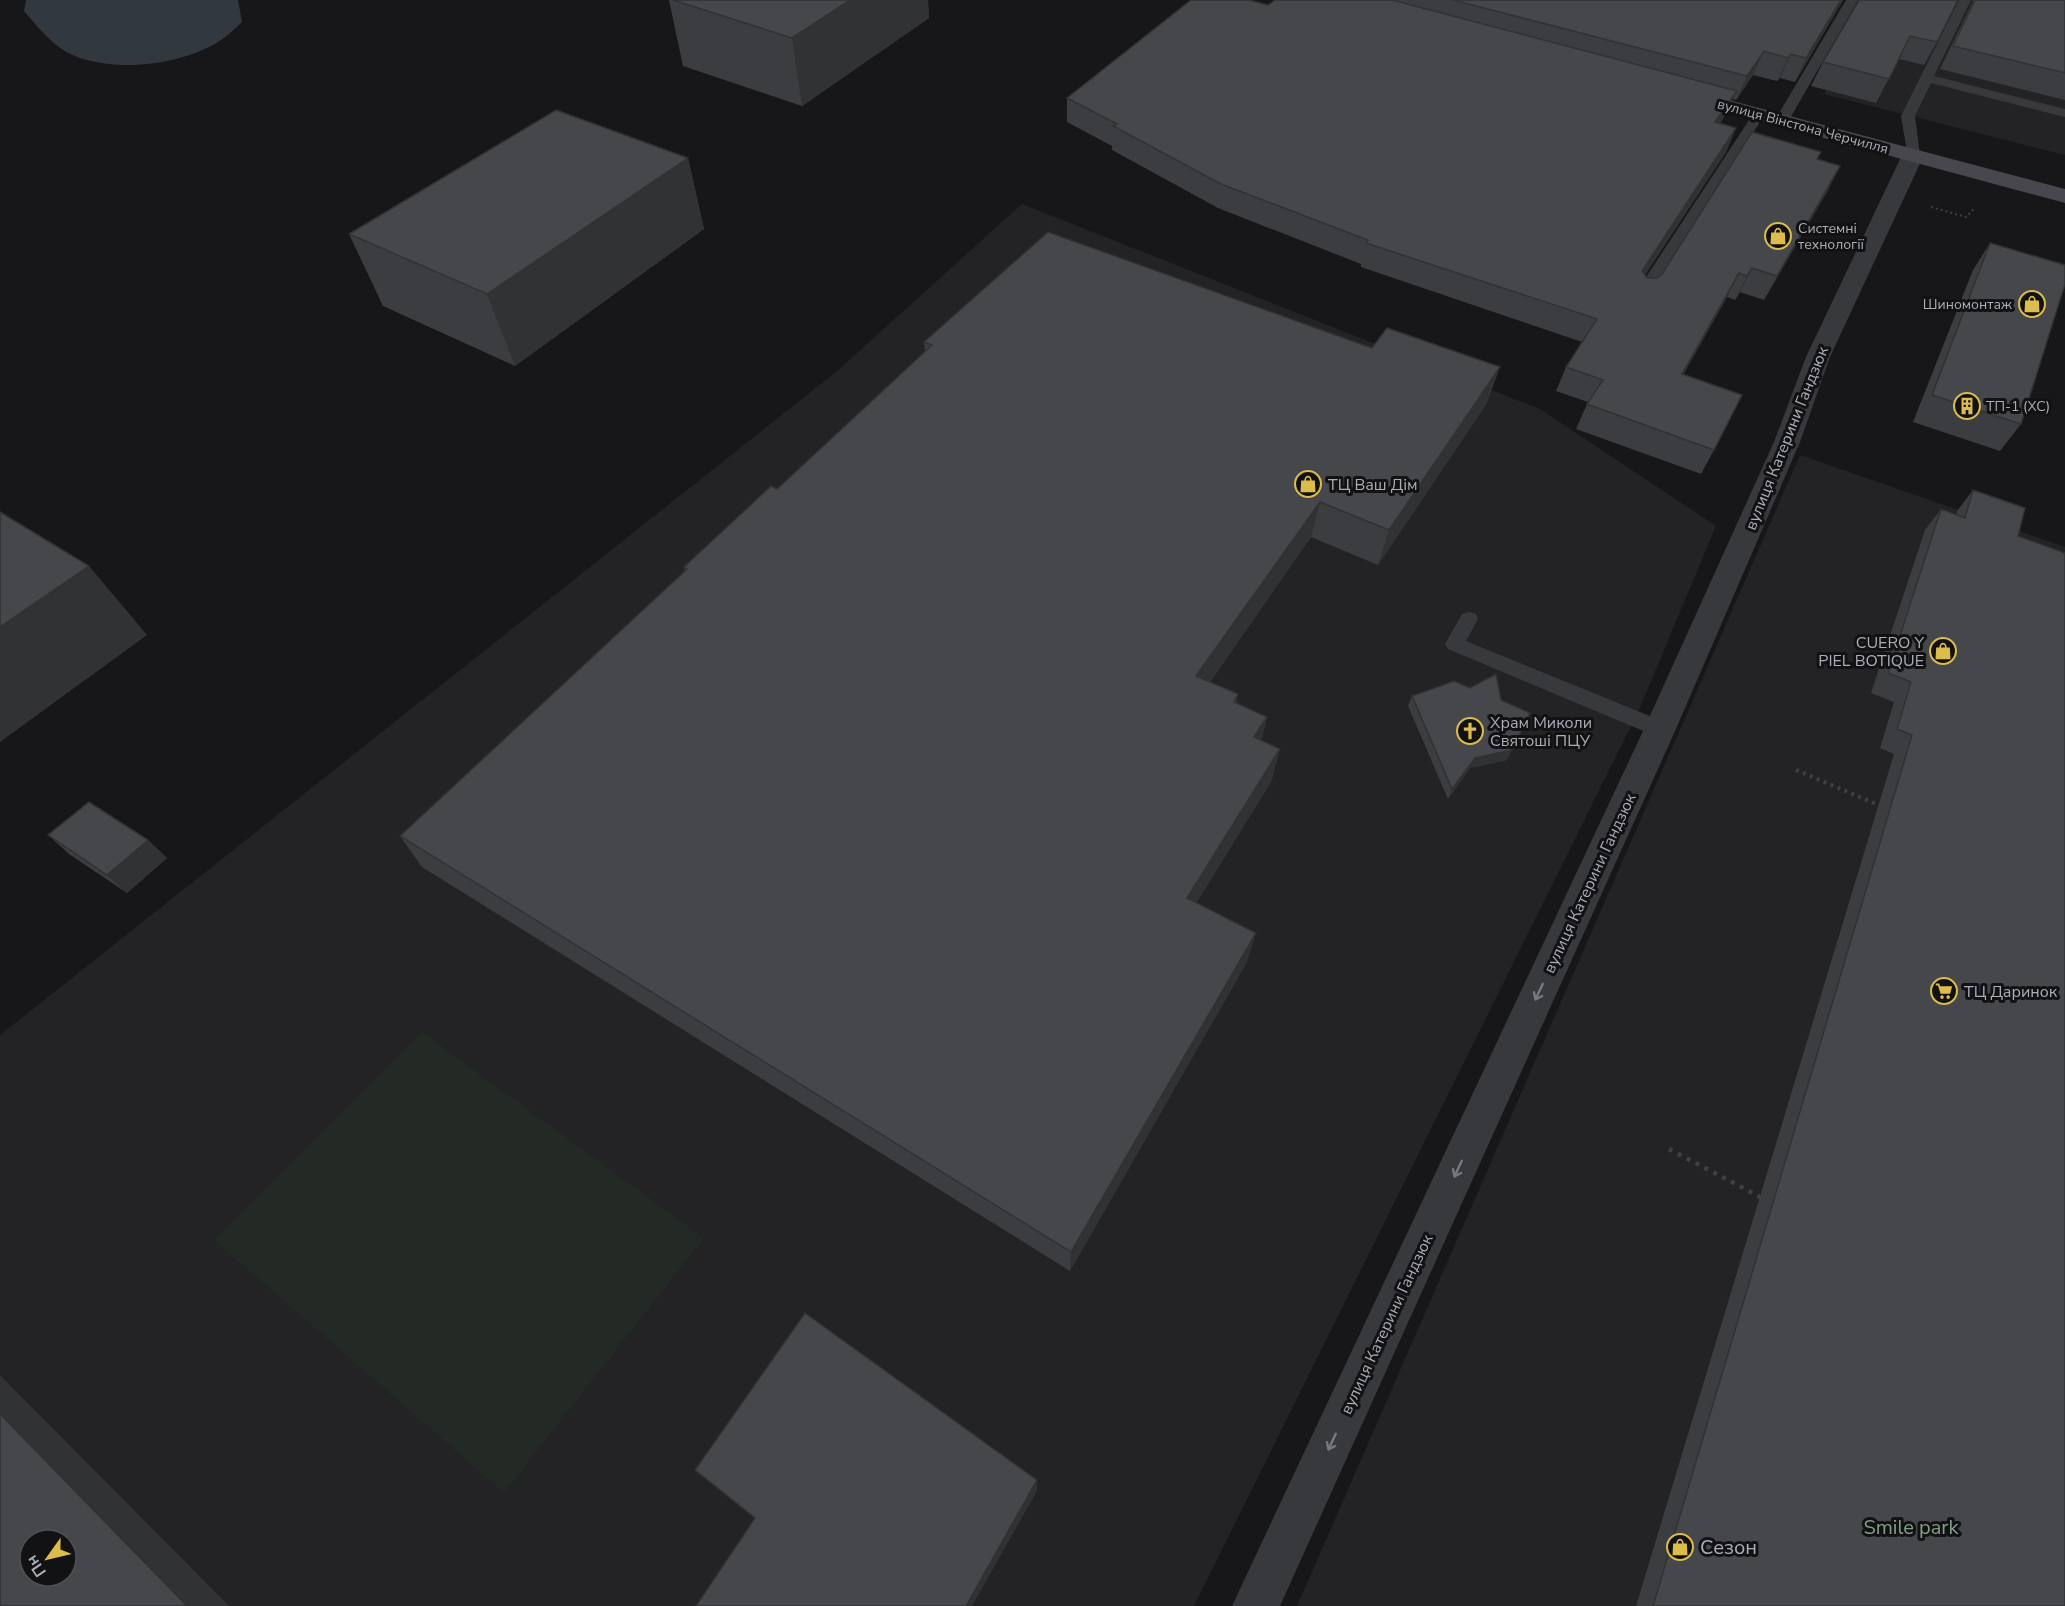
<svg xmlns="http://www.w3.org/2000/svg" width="2065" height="1606" font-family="'Nunito Sans',sans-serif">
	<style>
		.built { fill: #232325; fill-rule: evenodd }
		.green { fill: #232a25 }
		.water { fill: #323840 }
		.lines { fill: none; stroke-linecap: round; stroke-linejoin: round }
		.path-far2 { stroke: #3f3f44; stroke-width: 2; stroke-dasharray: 2 3; stroke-linecap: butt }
		.path-far1 { stroke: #3f3f44; stroke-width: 4; stroke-dasharray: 3 4.5; stroke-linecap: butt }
		.path { stroke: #3f3f44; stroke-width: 4.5; stroke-dasharray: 4 6; stroke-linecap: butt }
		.lane { fill: #38393d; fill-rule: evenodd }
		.street { fill: #38393d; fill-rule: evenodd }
		.secondary { fill: #47474d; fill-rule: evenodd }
		.wall { fill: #3c3d40 }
		.shaded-wall { fill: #313234 }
		.building { fill: #46474b; stroke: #313234; stroke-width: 1.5; fill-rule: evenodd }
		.oneway { stroke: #777980 }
		.labels { text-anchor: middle; stroke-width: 6; stroke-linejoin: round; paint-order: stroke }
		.far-street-label { font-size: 14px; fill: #abadb7; stroke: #121214 }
		.far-poi-label { font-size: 14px; fill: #abadb7; stroke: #121214; text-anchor: start }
		.street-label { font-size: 16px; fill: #abadb7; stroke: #121214 }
		.poi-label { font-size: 16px; fill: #abadb7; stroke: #121214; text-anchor: start }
		.near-park-label { font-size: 20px; fill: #849f89; stroke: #121214 }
		.near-poi-label { font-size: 20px; fill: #abadb7; stroke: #121214; text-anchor: start }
	</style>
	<rect width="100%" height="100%" fill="#171719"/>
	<path class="built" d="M1879 0H2065V155L1824 94Z
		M1022 204 1540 409 1716 526 1639 710 1194 1606H0V1035L837 371ZM30 1540H66V1576H30Z
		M1800 455 2065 547V1606H1297Z"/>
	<path class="green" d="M422 1032 704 1238 504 1493 214 1240Z"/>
	<path class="water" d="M26 0H238L242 22C235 28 229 35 221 40 183 65 118 73 75 56 54 48 38 27 24 11Z"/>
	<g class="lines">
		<path class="path-far2" d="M1931 207 1966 217 1975 208"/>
		<path class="path-far1" d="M1796 770 1881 806"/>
		<path class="path" d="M1669 1149 1764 1199"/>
		<path class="lane" d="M1846 0H1858L1789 120 1782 124 1777 123 1775 120Z
			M1959 0H1971L1934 76 2065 109V117L1931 83 1915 116 1920 155 1918 158H1908L1901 116Z
			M1759 110 1765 114 1649 297 1646 300H1636L1633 297 1753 114Z
			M1469 612 1476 614 1478 619 1466 641 1667 723 1670 729 1667 735 1660 737 1653 735 1448 649 1445 644 1462 614Z"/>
		<path class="street" d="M1913 149 1920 151 1924 155 1830 357 1800 442 1676 729 1280 1606H1232L1644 729 1774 442 1806 357 1902 155 1906 151Z"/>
		<path class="secondary" d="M1687 89 2065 189V203L1680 99 1677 95 1680 91Z"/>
	</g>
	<path class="wall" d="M669 0H928L929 18 802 106 683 66Z
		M1275 0H1843L1795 82 1780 78 1777 81 1753 75 1736 100 1733 99 1726 114 1720 123 1736 128 1726 152 1645 275 1647 278H1657L1818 159 1828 190 1764 300 1740 292 1735 300 1727 297 1683 375 1714 450 1701 474 1576 429 1588 402 1556 391 1566 367 1582 342 1361 267V264L1218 208 1112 150V146L1067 122V98L1268 5Z
		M1859 0 1937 42 1924 65 1899 59 1876 103 1811 86 1823 62Z
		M1972 0H2065V100L1940 69 1973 1Z
		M688 158 704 229 515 366 383 306 349 234Z
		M1990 243 2021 424 2000 451 1913 422 1973 270Z
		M924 342 1487 403 1378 565 1311 537 1210 682 1238 694 1236 703 1267 717 1261 741 1280 749 1271 782 1196 903 1247 962 1070 1271 422 867 400 836 685 571 684 567 777 489 925 353Z
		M1973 490 2018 536 2065 1606H1636L1894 754 1880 748 1894 702 1871 693 1925 530 1941 509 1956 515 1957 511Z
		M1412 696 1507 760 1470 768 1448 799 1408 706Z
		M48 835 148 840 167 858 127 893 69 854Z"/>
	<path class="shaded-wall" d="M850 0H928L929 18 802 106 792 38Z
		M1841 0H1843L1795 82 1806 58Z
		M1764 51 1753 75 1736 100 1747 76Z
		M1791 54 1780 78 1777 81 1788 58Z
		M1737 91 1726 114 1705 146 1715 122Z
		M1736 128 1726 152 1631 296 1642 271Z
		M688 158 704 229 515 366 487 294Z
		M1840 166 1828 190 1764 300 1777 276Z
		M1752 268 1740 292 1735 300 1747 276Z
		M1739 273 1727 297 1670 398 1682 374Z
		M1500 367 1487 403 1378 565 1389 530Z
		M1320 502 1311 537 1190 709 1196 676Z
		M89 566 147 635 0 742V627Z
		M1267 717 1259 750 1254 737Z
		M1280 749 1271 782 1181 928 1187 898Z
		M1512 750 1507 760 1470 768 1448 799 1452 789 1475 758Z
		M148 840 167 858 127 893 107 875Z
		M1256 933 1247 962 1070 1271 1071 1252Z
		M0 1375 229 1606H187L0 1414Z
		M1037 1480V1491L972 1606H966Z"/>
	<path class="building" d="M673 0H850L792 38Z
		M1191 0H1249L1268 5 1275 0H1392L1737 91 1715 122 1736 128 1642 271 1647 278H1657L1662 274 1752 132 1821 152 1817 159 1840 166 1777 276 1752 268 1747 276 1739 273 1682 374 1742 395 1714 450 1587 404 1603 380 1566 367 1597 319 1366 243 1368 240 1221 184 1113 126 1117 124 1067 98Z
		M1453 0H1841L1806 58 1791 54 1788 58 1764 51 1747 76Z
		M1859 0H1958L1937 42 1910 36 1889 79 1823 62Z
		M1975 0H2065V73L1953 46Z
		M556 110 688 158 487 294 349 234Z
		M1048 232 1372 348 1387 328 1500 367 1389 530 1320 502 1196 676 1238 694 1234 702 1267 717 1254 737 1280 749 1187 898 1256 933 1071 1252 400 836 687 569 684 567 771 486 777 489 932 345 924 342Z
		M1990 243 2065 265V284L2021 424 1932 395Z
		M1973 490 2025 508 2018 536 2065 553V1606H1653L1912 735 1897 729 1911 682 1888 673 1941 509 1965 518Z
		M0 512 89 566 0 627Z
		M1496 674 1501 700 1530 713 1512 750 1475 758 1452 789 1412 696 1454 681 1470 688Z
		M89 802 148 840 107 875 48 835Z
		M805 1313 1037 1480 966 1606H696L755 1518 695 1470Z
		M0 1414 187 1606H0ZM30 1540H66V1576H30Z"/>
	<defs><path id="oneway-shaft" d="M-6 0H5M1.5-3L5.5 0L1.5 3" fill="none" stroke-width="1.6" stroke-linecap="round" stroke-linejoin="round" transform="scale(1.5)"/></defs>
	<g class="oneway">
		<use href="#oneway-shaft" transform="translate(1539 992) rotate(115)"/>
		<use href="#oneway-shaft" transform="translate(1458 1169) rotate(115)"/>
		<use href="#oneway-shaft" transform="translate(1332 1442) rotate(115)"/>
	</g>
	<defs>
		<symbol id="shop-ring" viewBox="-11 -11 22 22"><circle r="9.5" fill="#121214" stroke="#dcbc4b" stroke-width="1.5"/><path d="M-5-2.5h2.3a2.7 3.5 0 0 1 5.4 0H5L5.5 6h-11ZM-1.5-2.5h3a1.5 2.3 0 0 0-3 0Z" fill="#dcbc4b"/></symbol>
		<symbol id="building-ring" viewBox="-11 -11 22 22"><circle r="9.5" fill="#121214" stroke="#dcbc4b" stroke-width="1.5"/><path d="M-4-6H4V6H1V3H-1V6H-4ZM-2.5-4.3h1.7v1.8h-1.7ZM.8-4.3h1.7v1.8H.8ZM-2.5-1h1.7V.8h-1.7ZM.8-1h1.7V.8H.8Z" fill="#dcbc4b"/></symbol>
		<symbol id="church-ring" viewBox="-11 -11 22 22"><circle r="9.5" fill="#121214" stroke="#dcbc4b" stroke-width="1.5"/><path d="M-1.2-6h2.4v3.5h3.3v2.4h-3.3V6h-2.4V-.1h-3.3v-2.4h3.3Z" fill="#dcbc4b"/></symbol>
		<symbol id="supermarket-ring" viewBox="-11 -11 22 22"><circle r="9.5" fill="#121214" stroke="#dcbc4b" stroke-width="1.5"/><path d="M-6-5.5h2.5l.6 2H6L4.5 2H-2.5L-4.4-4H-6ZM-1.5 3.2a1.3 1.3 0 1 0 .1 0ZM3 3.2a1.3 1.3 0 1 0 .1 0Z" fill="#dcbc4b"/></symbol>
	</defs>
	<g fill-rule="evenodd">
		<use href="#shop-ring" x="1763" y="221" width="30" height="30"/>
		<use href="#shop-ring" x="2017" y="289" width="30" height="30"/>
		<use href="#building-ring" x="1952" y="391" width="30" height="30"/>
		<use href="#shop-ring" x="1293" y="469" width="30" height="30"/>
		<use href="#shop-ring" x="1928" y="636" width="30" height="30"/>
		<use href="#church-ring" x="1455" y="716" width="30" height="30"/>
		<use href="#supermarket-ring" x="1929" y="976" width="30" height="30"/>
		<use href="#shop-ring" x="1665" y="1532" width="30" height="30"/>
	</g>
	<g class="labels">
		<g class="far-street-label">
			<text transform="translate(1803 126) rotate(15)" y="5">вулиця Вінстона Черчилля</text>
		</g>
		<g class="far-poi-label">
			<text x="1798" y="233">Системні<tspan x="1798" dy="16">технології</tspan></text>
			<text x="2012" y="309" text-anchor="end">Шиномонтаж</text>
			<text x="1986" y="411">ТП-1 (ХС)</text>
		</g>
		<g class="street-label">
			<text transform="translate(1786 438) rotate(-68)" y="6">вулиця Катерини Гандзюк</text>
			<text transform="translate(1589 883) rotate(-65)" y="6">вулиця Катерини Гандзюк</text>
			<text transform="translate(1386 1324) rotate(-65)" y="6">вулиця Катерини Гандзюк</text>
		</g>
		<g class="poi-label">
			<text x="1328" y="490">ТЦ Ваш Дім</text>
			<text x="1924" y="648" text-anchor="end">CUERO Y<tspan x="1924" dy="18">PIEL BOTIQUE</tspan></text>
			<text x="1490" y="728">Храм Миколи<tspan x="1490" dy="18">Святоші ПЦУ</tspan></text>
			<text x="1964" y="997">ТЦ Даринок</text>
		</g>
		<g class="near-park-label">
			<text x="1911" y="1534">Smile park</text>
		</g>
		<g class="near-poi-label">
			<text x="1700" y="1554">Сезон</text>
		</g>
	</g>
	<g transform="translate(48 1558) rotate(236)"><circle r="28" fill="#121214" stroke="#4f5055" stroke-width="1.5"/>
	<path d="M0-4.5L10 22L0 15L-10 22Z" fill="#dcbc4b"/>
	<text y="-9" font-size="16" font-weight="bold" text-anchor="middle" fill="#abadb7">Пн</text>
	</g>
</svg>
